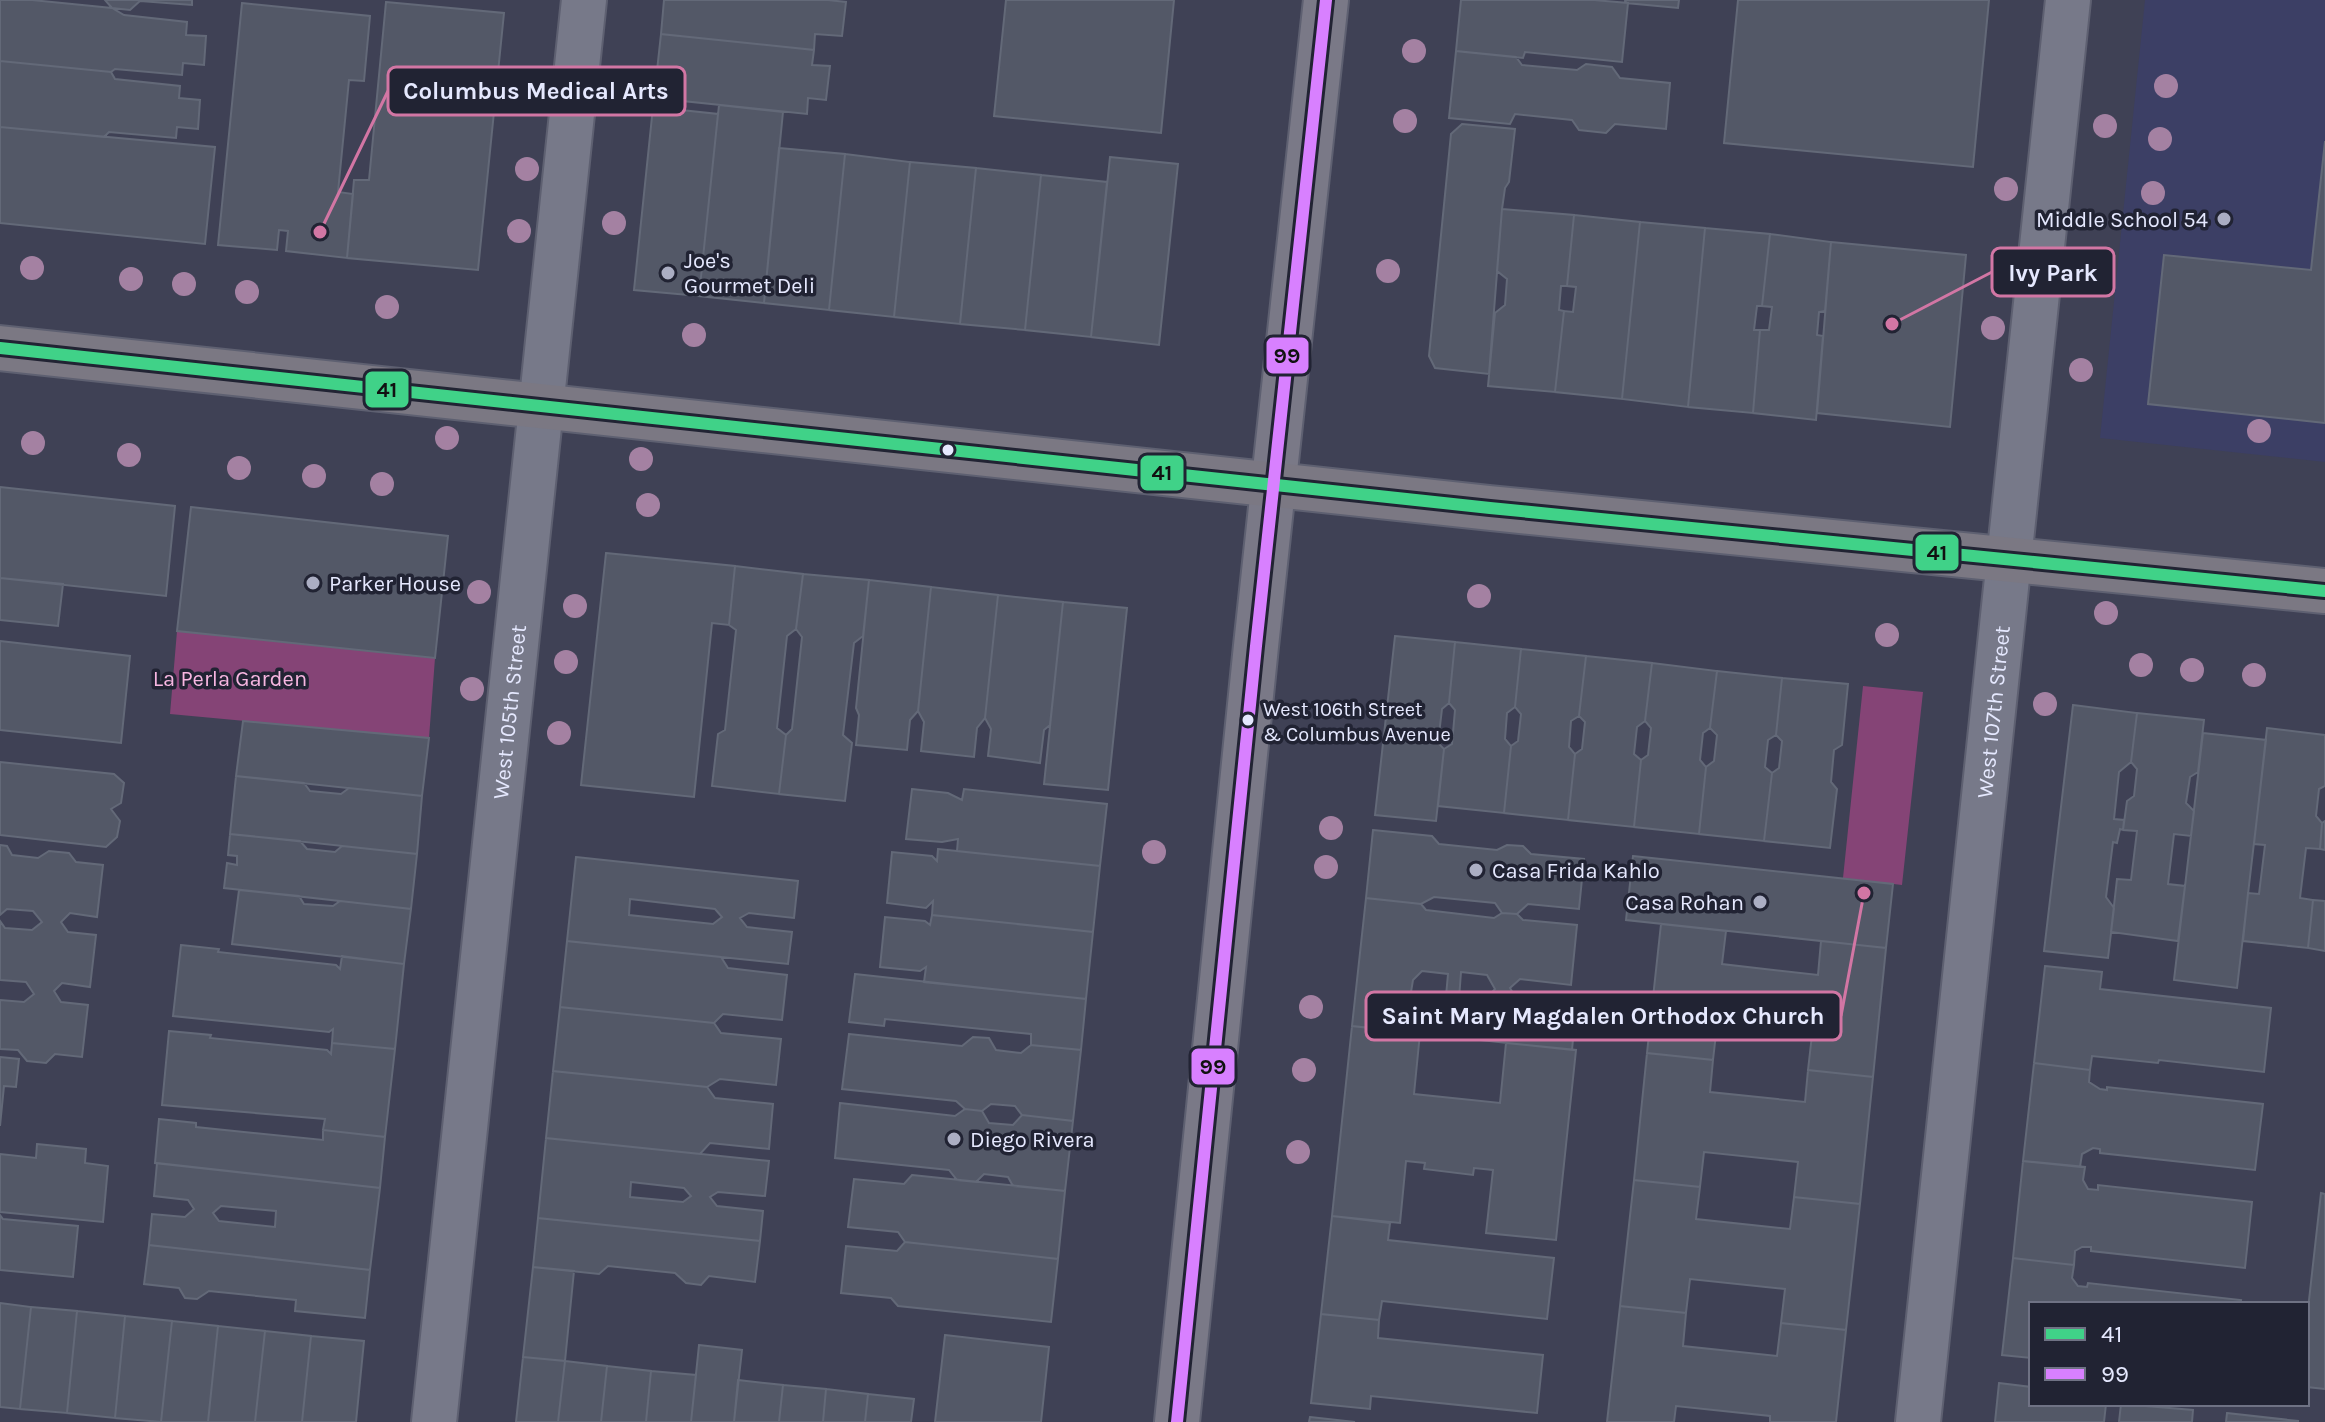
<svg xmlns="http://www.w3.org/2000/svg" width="2325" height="1422" font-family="Karla,sans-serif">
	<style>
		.built { fill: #3c3f65 }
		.green { fill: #854476 }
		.building { fill: #535867; stroke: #636978; stroke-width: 2; fill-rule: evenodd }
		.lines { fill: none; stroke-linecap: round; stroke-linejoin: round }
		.street-casing { stroke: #5e6071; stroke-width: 48 }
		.secondary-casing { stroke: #5e6071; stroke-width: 48 }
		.primary-casing { stroke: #5e6071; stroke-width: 48 }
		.street { stroke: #777989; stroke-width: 44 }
		.secondary { stroke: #7a7987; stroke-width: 44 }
		.primary { stroke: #7b7883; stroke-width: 44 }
		.bus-1-casing { stroke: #212333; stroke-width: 18 }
		.bus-2-casing { stroke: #212333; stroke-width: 18 }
		.bus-1 { stroke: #40d288; stroke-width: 12 }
		.bus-2 { stroke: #d880ff; stroke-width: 12 }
		.tree { fill: #a481a2 }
		.poi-dot { fill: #abaec3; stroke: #212333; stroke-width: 3 }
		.bus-dot { fill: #e5e8fe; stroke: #212333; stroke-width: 3 }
		.labels { text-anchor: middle; stroke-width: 7; stroke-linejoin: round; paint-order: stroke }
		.bus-label { font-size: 20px; fill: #e5e8fe; stroke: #212333; text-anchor: start }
		.poi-label { font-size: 22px; fill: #e5e8fe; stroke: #212333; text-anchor: start }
		.park-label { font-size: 22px; fill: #f7b6e1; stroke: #212333 }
		.street-label { font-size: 22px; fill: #e5e8fe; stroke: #212333 }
		.leader { fill: none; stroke: #d276a4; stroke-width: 3 }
		.callout-dot { fill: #d276a4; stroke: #212333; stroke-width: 3 }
		.callout { fill: #212333; stroke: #d276a4; stroke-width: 3 }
		.callout-label { font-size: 24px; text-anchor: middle; font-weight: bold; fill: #e5e8fe }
		.line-badge { stroke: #212333; stroke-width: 3 }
		.pale-badge-label { font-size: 22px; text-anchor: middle; font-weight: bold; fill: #111 }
	</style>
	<rect width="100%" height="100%" fill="#3f4155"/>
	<path class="built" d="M2145 0H2325V462L2100 438Z"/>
	<path class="green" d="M177 631 435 658 429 738 170 714Z
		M1863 686 1923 692 1902 885 1843 878Z"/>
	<path class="building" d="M0 0H32L112 8 124 15 187 22 186 35 206 36 204 65 183 63 182 75 115 69 111 72 0 61Z
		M105 0H192V5L140 1 130 10 112 8Z
		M664 0H828L846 2 842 36 815 34 814 50 661 34Z
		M1006 0H1174L1161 133 994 116Z
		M1461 0H1594L1628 3 1622 62 1525 52 1523 58 1456 51Z
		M1625 0H1679L1678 8 1626 3Z
		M1738 0H1989L1973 167 1724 143Z
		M386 2 504 13 478 270 347 258 354 180H369Z
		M242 3 370 16 364 81 349 80 338 192 353 194 347 258 286 251 288 231 279 230 277 250 218 245Z
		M661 34 814 50 812 65 830 66 826 100 808 98 807 114 654 98Z
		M1456 51 1516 57 1522 65 1577 70 1586 64 1612 67 1620 78 1670 83 1666 129 1615 124 1606 133 1579 130 1572 120 1515 114 1510 124 1449 118Z
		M0 61 111 72 115 79 180 86 179 98 200 100 198 129 177 127 176 138 109 132 104 137 0 127Z
		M719 105 783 112 764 303 699 296Z
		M653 107 718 114 699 296 634 290Z
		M1462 124 1515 129 1509 182 1505 188 1502 209 1489 374 1435 368 1429 356 1451 134Z
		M0 127 215 147 205 244 0 223Z
		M2325 141V423L2148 404 2164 255 2311 270Z
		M779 148 845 154 829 310 764 303Z
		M845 154 910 162 894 317 829 310Z
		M1110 157 1178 164 1159 345 1091 337Z
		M910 162 976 168 960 324 894 317Z
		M976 168 1041 175 1025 330 960 324Z
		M1041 175 1107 182 1091 337 1025 330Z
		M1502 209 1574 215 1567 286H1561L1559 310 1564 311 1555 392 1488 386 1495 313 1505 305 1507 279 1497 271Z
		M1574 215 1640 222 1622 399 1555 392 1564 311 1573 312 1576 287 1567 286Z
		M1640 222 1705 228 1688 407 1622 399Z
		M1705 228 1770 234 1762 306H1757L1754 330H1760L1753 413 1688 407Z
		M1770 234 1831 242 1825 311 1819 312 1817 335 1823 336 1816 420 1753 413 1760 330H1769L1772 307 1762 306Z
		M1831 242 1966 255 1950 427 1817 413Z
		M0 487 175 506 166 596 0 578Z
		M191 507 448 536 435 658 177 631Z
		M606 553 735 566 729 625 712 623 694 797 581 785Z
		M735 566 803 574 796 629 787 636 777 728 786 735 779 794 712 786 718 734 725 730 736 630 729 625Z
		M803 574 869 580 863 636 854 643 843 735 852 743 845 801 779 794 786 735 792 729 802 637 796 629Z
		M0 578 63 584 58 626 0 620Z
		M869 580 931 587 918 711 910 720 907 750 856 745 859 715 856 708Z
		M931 587 998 595 985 718 977 728 974 757 921 751 924 722 918 711Z
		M998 595 1063 602 1050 725 1044 730 1040 763 988 756 991 729 985 718Z
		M1063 602 1127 608 1108 790 1044 784Z
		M1395 636 1455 642 1449 703 1442 709 1438 743 1444 749 1436 821 1375 815Z
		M0 641 130 656 121 743 0 730Z
		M1455 642 1521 649 1515 707 1507 713 1505 739 1511 746 1504 813 1438 806 1444 749 1452 744 1455 710 1449 703Z
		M1521 649 1586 656 1579 716 1571 721 1569 747 1575 754 1568 820 1504 813 1511 746 1518 741 1521 714 1515 707Z
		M1586 656 1652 663 1645 721 1637 727 1634 754 1641 760 1634 827 1568 820 1575 754 1582 749 1585 722 1579 716Z
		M1652 663 1717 671 1710 728 1703 733 1700 760 1706 767 1699 834 1634 827 1641 760 1648 755 1651 728 1645 721Z
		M1717 671 1782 678 1776 735 1768 740 1765 767 1772 773 1764 841 1699 834 1706 767 1714 761 1717 735 1710 728Z
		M1782 678 1848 684 1842 745 1834 750 1831 782 1837 789 1830 848 1764 841 1772 773 1779 768 1782 741 1776 735Z
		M2073 705 2137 713 2131 762 2119 772 2114 819 2124 820 2123 830 2120 829 2117 843 2113 842 2106 897 2114 908 2108 958 2044 951Z
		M2137 713 2204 720 2198 772 2190 777 2186 803 2194 811 2191 836 2174 834 2168 884 2185 886 2178 941 2111 932 2117 879 2131 880 2137 831 2123 830 2127 801 2134 796 2137 769 2131 762Z
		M243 721 429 738 422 796 236 776Z
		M2267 728 2325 735V786L2319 789 2316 816 2322 823 2320 849 2306 848 2300 898 2313 900 2308 948 2243 941 2248 893 2259 894 2265 845 2254 844Z
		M2203 733 2266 740 2237 988 2174 980Z
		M0 762 114 774 124 783 121 803 111 809 120 821 117 837 106 847 0 835Z
		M236 776 304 783 310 791 341 794 349 788 422 796 417 854 230 834Z
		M912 789 948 793 962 800 964 789 1107 804 1100 866 957 851 958 839 942 842 906 839Z
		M2325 821V850L2320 849 2322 823Z
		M1373 830 1432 836 1439 844 1497 850 1507 845 1523 846 1531 854 1584 859 1579 909 1528 904 1517 914 1502 913 1495 903 1434 897 1421 904 1366 898Z
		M230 834 300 841 307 849 335 852 342 846 417 854 411 909 224 888 227 863 237 865V856L228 855Z
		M0 845 7 846 12 855 38 858 49 851 69 853 76 862 103 865 97 917 70 913 61 922 68 932 96 935 90 987 62 983 54 991 61 1002 88 1005 82 1057 55 1054 46 1063 27 1061 18 1050 0 1049V1000L24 1002 34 994 26 982 0 980V921L5 928 32 930 42 922 33 911 7 909 0 915Z
		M938 849 1100 866 1093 932 932 915 933 901 926 908 887 903 892 852 932 856 937 861Z
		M1633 856 1893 884 1886 948 1626 920Z
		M576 857 798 881 794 918 749 913 740 918 747 927 792 932 788 964 567 941ZM630 899 715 909 722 917 713 924 629 915Z
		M239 890 299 896 304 904 333 906 340 901 411 909 404 964 232 944Z
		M1366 898 1421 904 1426 910 1494 918 1502 913 1517 914 1523 920 1577 925 1571 985 1520 979 1510 988 1518 1002 1576 1008 1572 1050 1352 1026ZM1422 971 1448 974 1446 996 1411 992 1413 980ZM1461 972 1487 975 1495 989 1484 1001 1459 999Z
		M2313 900 2325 901V951L2308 948Z
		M932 915 1093 932 1086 999 924 982 926 967 920 971 880 967 885 917 925 921 930 925Z
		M1661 924 1726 931 1722 964 1818 975 1821 941 1886 948 1873 1077 1808 1070 1812 1035 1717 1025 1713 1060 1647 1053Z
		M567 941 721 957 728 968 787 975 782 1020 723 1014 714 1023 560 1007Z
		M181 945 219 949 218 952 336 965 340 969 342 956 404 964 395 1049 332 1043 333 1029 329 1032 173 1016Z
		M2045 966 2102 972 2100 989 2271 1008 2264 1072 2159 1060 2158 1063 2092 1056 2090 1070 2034 1063Z
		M855 974 1086 999 1081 1050 1031 1045V1034L885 1019 884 1026 849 1022Z
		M560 1007 714 1023 721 1033 781 1039 776 1085 720 1079 707 1087 553 1071Z
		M1352 1026 1420 1033 1414 1094 1500 1103 1506 1043 1576 1050 1556 1240 1486 1233 1493 1170 1474 1168 1473 1175 1424 1169 1425 1163 1406 1161 1400 1223 1332 1216Z
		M169 1031 211 1035 210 1038 327 1050 331 1054 332 1043 395 1049 385 1137 323 1130 325 1119 162 1105Z
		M849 1034 962 1046 973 1037 989 1038 996 1050 1021 1053 1031 1045 1081 1050 1073 1121 1022 1115 1015 1106 991 1104 982 1111 965 1109 956 1101 842 1089Z
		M1647 1053 1713 1060 1710 1092 1805 1102 1808 1070 1873 1077 1860 1204 1794 1197 1798 1162 1704 1152 1700 1187 1634 1180Z
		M0 1057 19 1059 16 1087 4 1086 0 1126Z
		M2034 1063 2090 1070 2089 1082 2100 1089 2107 1090V1087L2263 1104 2255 1170 2100 1153V1149L2093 1148 2082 1154 2080 1167 2023 1161Z
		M553 1071 707 1087 715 1098 773 1104 769 1149 710 1143 700 1154 546 1138Z
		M840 1103 955 1116 965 1109 982 1111 989 1123 1013 1125 1022 1115 1073 1121 1065 1191 1013 1186 1008 1177 984 1174 976 1182 957 1180 949 1170 835 1158Z
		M159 1119 196 1123V1127L323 1140V1130L385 1137 380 1188 155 1163Z
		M546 1138 769 1161 765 1196 718 1192 710 1197 717 1206 763 1211 760 1241 538 1218ZM631 1182 684 1188 691 1196 683 1202 630 1197Z
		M37 1144 86 1149 85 1163 108 1166 103 1222 0 1212V1154L36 1158Z
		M2023 1161 2085 1167 2083 1180 2088 1189 2098 1190V1185L2252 1202 2245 1268 2091 1251V1247H2082L2075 1251 2074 1265 2013 1258Z
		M157 1163 380 1188 370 1270 149 1245 152 1214 185 1217 194 1209 188 1200 154 1196ZM221 1206 276 1211 275 1227 219 1221 213 1213Z
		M912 1175 1065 1191 1058 1259 905 1242 898 1232 848 1227 854 1179 904 1184Z
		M1634 1180 1700 1187 1696 1219 1790 1229 1794 1197 1860 1204 1846 1330 1781 1323 1785 1289 1690 1279 1686 1313 1620 1306Z
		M2321 1193 2325 1194V1389L2307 1387V1318Z
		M0 1215 3 1219 78 1226 73 1277 0 1270Z
		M1332 1216 1390 1223 1388 1240 1554 1258 1547 1319 1382 1301 1379 1320 1321 1314Z
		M538 1218 760 1241 755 1282 709 1276 701 1285 686 1283 675 1273 608 1266 599 1274 533 1267Z
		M905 1242 1058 1259 1051 1322 898 1306 891 1298 841 1293 846 1246 897 1251Z
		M149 1245 370 1270 365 1318 295 1311 296 1300 209 1291 197 1299 185 1298 179 1288 144 1284Z
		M2013 1258 2074 1265 2072 1278 2078 1286 2087 1287 2088 1283 2241 1300 2240 1304H2031V1358L2002 1355Z
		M533 1267 574 1271 565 1361 523 1357Z
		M0 1303 31 1307 20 1409 0 1407Z
		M1620 1306 1686 1313 1683 1346 1777 1356 1781 1323 1846 1330 1836 1422H1770V1416L1676 1406 1674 1422H1607Z
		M31 1307 77 1311 67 1413 20 1409Z
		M77 1311 125 1316 115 1418 67 1413Z
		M1321 1314 1379 1320 1378 1338 1543 1355 1537 1413 1371 1396 1370 1409 1311 1403Z
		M125 1316 172 1321 161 1422 115 1418Z
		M172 1321 218 1326 208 1422H161Z
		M218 1326 265 1331 255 1422H208Z
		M265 1331 311 1336 302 1422H255Z
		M945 1335 1049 1347 1041 1422H935Z
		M311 1336 364 1341 356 1422H302Z
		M699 1345 742 1350 734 1422H691Z
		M523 1357 565 1361 558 1422H516Z
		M565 1361 607 1366 601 1422H558Z
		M607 1366 651 1371 646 1422H601Z
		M651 1371 696 1375 691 1422H646Z
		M738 1380 783 1385 779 1422H734Z
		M1999 1383 2031 1387V1404H2106L2104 1422H1995Z
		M783 1385 826 1389 823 1422H779Z
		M826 1389 868 1394 865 1422H823Z
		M868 1394 914 1399 911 1422H865Z
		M2121 1404 2193 1410 2192 1422H2119Z
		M2227 1413 2298 1421V1422H2226Z
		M1310 1417 1355 1422H1309Z"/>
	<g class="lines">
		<defs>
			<g id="street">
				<path id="s1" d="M434 1422 584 0"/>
				<path id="s2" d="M1918 1422 2068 0"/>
			</g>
			<path id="secondary" d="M1177 1422 1256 646 1326 0"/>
			<path id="primary" d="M0 348 1490 508 2325 591"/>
		</defs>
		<use href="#street" class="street-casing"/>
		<use href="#secondary" class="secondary-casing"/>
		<use href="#primary" class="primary-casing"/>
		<use href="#street" class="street"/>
		<use href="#secondary" class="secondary"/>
		<use href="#primary" class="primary"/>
		<defs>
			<path id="bus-1" d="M0 348 1490 508 2325 591"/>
			<path id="bus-2" d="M1177 1422 1256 646 1326 0"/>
		</defs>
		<use href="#bus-1" class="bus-1-casing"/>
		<use href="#bus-2" class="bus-2-casing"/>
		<use href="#bus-1" class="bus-1"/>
		<use href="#bus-2" class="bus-2"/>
	</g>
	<g class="tree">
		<circle cx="1414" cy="51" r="12"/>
		<circle cx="2166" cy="86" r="12"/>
		<circle cx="1405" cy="121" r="12"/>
		<circle cx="2105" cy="126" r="12"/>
		<circle cx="2160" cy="139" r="12"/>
		<circle cx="527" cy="169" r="12"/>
		<circle cx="2006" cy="189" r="12"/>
		<circle cx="2153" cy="193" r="12"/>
		<circle cx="614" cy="223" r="12"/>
		<circle cx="519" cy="231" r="12"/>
		<circle cx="32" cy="268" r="12"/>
		<circle cx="1388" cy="271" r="12"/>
		<circle cx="131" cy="279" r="12"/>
		<circle cx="184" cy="284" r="12"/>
		<circle cx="247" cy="292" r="12"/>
		<circle cx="387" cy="307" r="12"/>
		<circle cx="1993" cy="328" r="12"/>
		<circle cx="694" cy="335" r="12"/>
		<circle cx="2081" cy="370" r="12"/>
		<circle cx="2259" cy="431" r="12"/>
		<circle cx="447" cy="438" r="12"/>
		<circle cx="33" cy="443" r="12"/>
		<circle cx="129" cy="455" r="12"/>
		<circle cx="641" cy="459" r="12"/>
		<circle cx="239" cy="468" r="12"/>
		<circle cx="314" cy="476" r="12"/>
		<circle cx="382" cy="484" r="12"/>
		<circle cx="648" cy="505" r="12"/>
		<circle cx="479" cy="592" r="12"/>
		<circle cx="1479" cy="596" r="12"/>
		<circle cx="575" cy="606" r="12"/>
		<circle cx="2106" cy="613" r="12"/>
		<circle cx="1887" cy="635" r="12"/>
		<circle cx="566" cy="662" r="12"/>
		<circle cx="2141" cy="665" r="12"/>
		<circle cx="2192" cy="670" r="12"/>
		<circle cx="2254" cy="675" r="12"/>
		<circle cx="472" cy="689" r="12"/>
		<circle cx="2045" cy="704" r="12"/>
		<circle cx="559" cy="733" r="12"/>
		<circle cx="1331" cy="828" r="12"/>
		<circle cx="1154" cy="852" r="12"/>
		<circle cx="1326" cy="867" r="12"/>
		<circle cx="1311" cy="1007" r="12"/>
		<circle cx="1304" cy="1070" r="12"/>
		<circle cx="1298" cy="1152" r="12"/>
	</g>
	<g class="poi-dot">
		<circle cx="2224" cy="219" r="8"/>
		<circle cx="668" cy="273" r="8"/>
		<circle cx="313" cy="583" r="8"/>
		<circle cx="1476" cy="870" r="8"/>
		<circle cx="1760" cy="902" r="8"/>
		<circle cx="954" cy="1139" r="8"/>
	</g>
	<g class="bus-dot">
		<circle cx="948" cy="450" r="7"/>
		<circle cx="1248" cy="720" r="7"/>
	</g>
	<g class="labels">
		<g class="bus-label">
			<text x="1263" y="716">West 106th Street<tspan x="1263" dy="25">&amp; Columbus Avenue</tspan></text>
		</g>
		<g class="poi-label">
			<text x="2208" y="227" text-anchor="end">Middle School 54</text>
			<text x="684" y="268">Joe's<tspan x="684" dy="25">Gourmet Deli</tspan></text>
			<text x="329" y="591">Parker House</text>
			<text x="1492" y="878">Casa Frida Kahlo</text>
			<text x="1744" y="910" text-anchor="end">Casa Rohan</text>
			<text x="970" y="1147">Diego Rivera</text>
		</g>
		<g class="park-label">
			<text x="230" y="686">La Perla Garden</text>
		</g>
		<g class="street-label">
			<text dy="8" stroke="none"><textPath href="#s1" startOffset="714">West 105th Street</textPath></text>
			<text dy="8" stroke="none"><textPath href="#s2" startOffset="714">West 107th Street</textPath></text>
		</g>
	</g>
	<path class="leader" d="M320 232L388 91M1892 324L1992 272M1864 893L1841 1016"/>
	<g class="callout-dot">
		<circle cx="320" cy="232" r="8"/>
		<circle cx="1892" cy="324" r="8"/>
		<circle cx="1864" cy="893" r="8"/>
	</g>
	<g class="callout">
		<rect x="388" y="67" width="297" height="48" rx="8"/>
		<rect x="1992" y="248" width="122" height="48" rx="8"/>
		<rect x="1366" y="992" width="475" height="48" rx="8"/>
	</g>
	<g class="callout-label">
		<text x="536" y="99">Columbus Medical Arts</text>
		<text x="2053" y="281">Ivy Park</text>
		<text x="1603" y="1024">Saint Mary Magdalen Orthodox Church</text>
	</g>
	<g class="line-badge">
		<rect x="1265" y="336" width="45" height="39" rx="8" fill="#d880ff"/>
		<rect x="364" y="370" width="46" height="39" rx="8" fill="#40d288"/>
		<rect x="1139" y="454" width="46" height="38" rx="8" fill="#40d288"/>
		<rect x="1914" y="533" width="46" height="39" rx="8" fill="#40d288"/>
		<rect x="1190" y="1047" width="46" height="39" rx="8" fill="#d880ff"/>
	</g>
	<g class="pale-badge-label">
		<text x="1287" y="363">99</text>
		<text x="387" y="397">41</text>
		<text x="1162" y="480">41</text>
		<text x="1937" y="560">41</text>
		<text x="1213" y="1074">99</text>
	</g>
	<rect x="2029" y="1302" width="280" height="104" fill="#212333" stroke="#6f7284" stroke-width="2"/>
	<rect x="2045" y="1328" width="40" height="12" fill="#40d288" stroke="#6f7284" stroke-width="2"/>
	<text x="2101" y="1342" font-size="24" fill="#e5e8fe">41</text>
	<rect x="2045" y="1368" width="40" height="12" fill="#d880ff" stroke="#6f7284" stroke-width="2"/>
	<text x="2101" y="1382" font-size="24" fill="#e5e8fe">99</text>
</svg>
